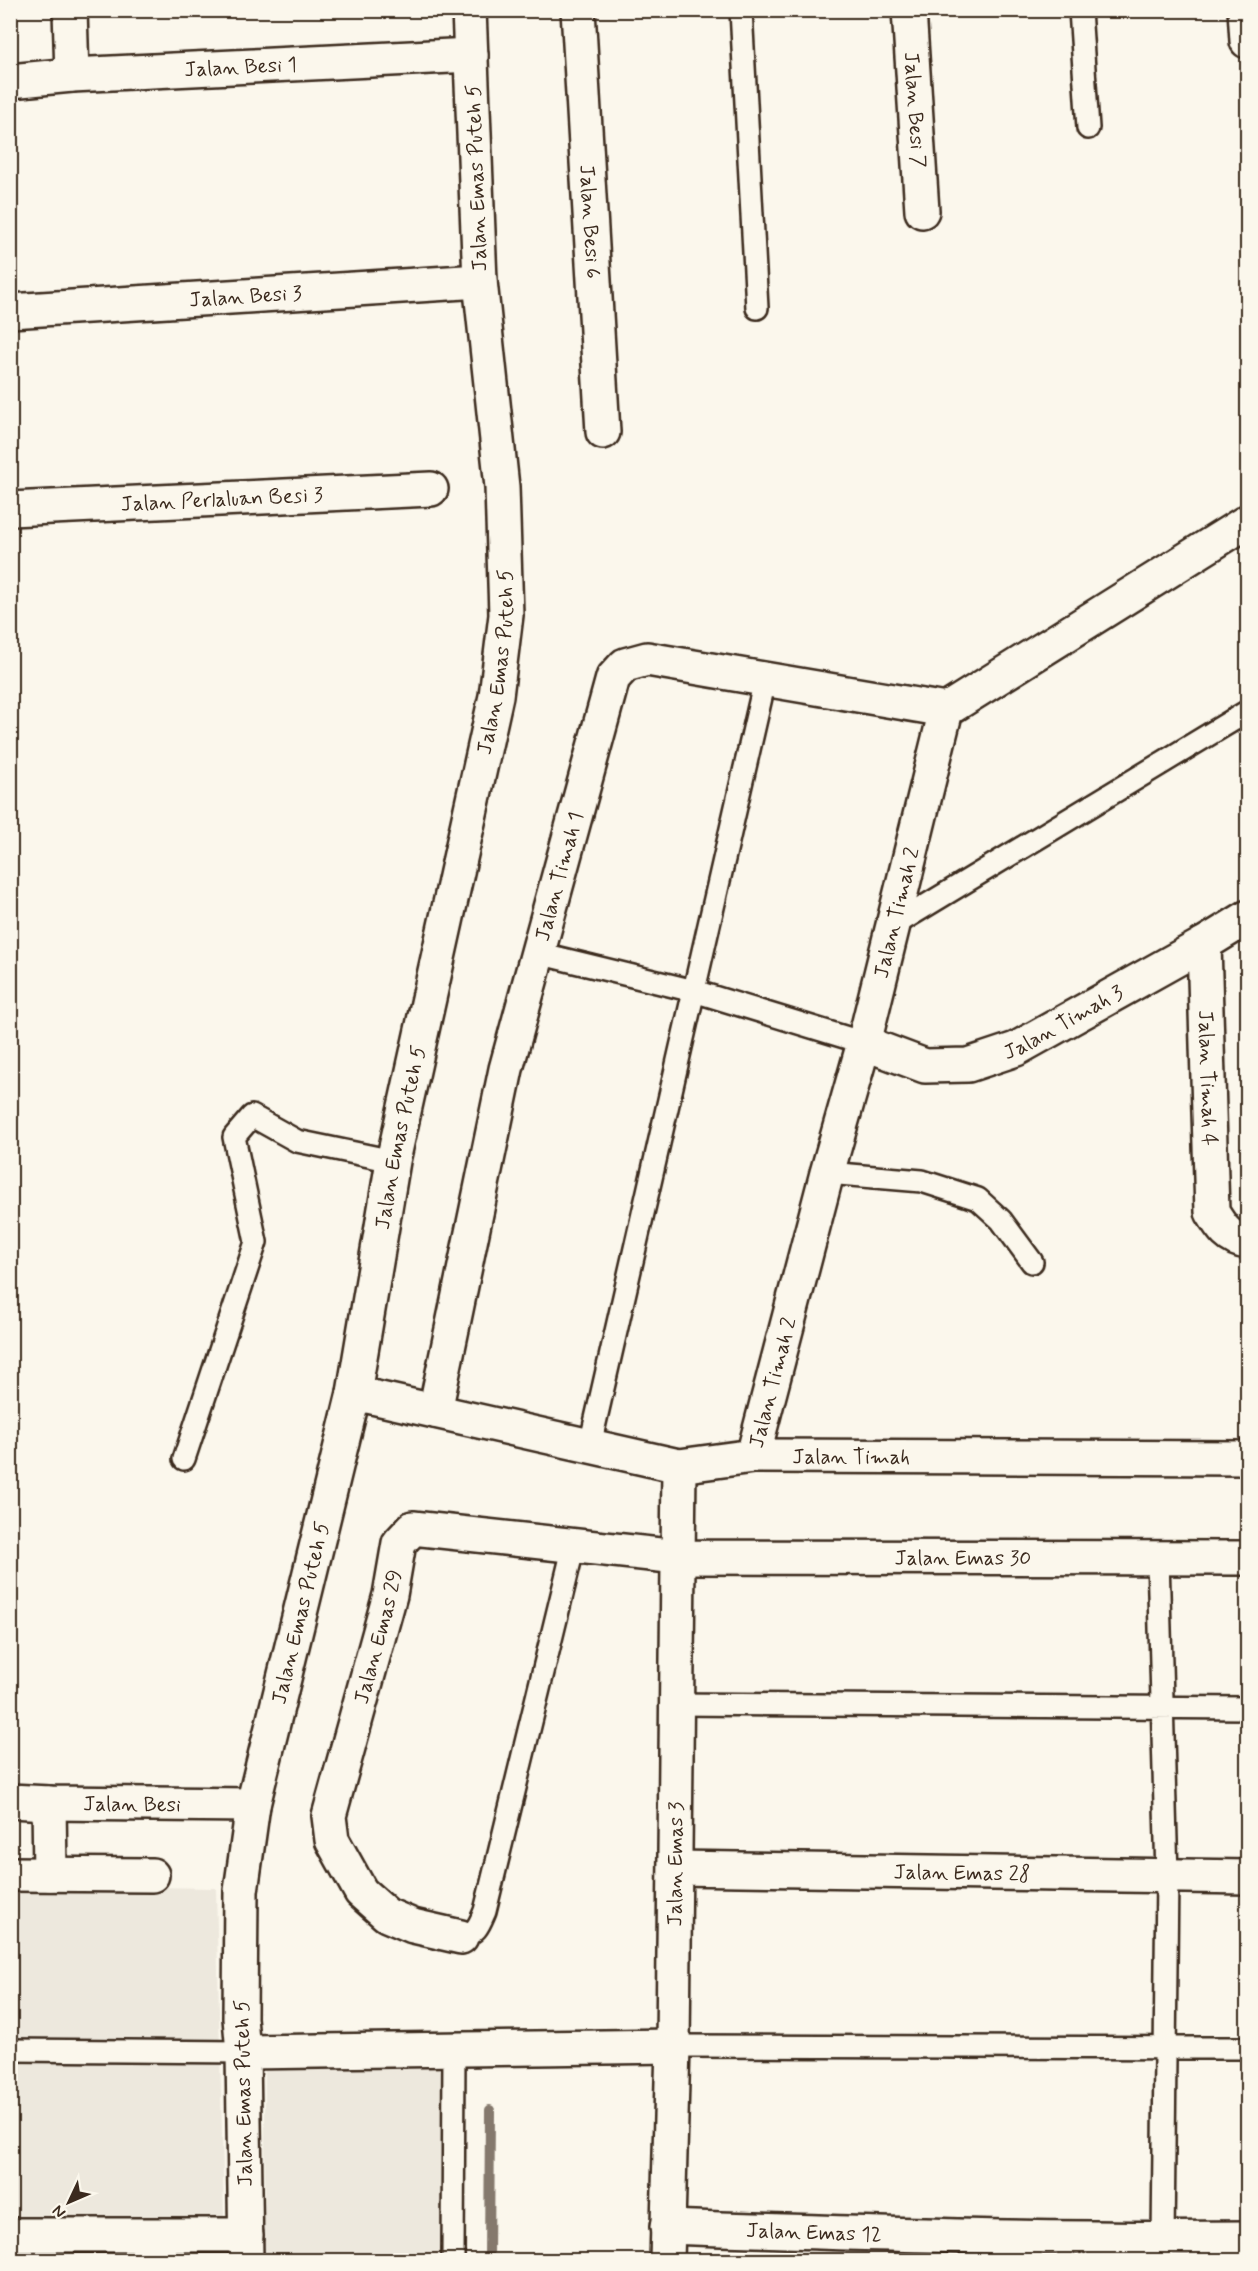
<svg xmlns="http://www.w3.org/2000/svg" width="1258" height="2271" font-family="Mynerve,sans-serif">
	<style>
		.built { fill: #ede8dd }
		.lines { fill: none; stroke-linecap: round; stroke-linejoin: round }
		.stream { stroke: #85796d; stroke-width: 10 }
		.service-casing { stroke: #3b2a1e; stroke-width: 26 }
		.minor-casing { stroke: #3b2a1e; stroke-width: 38 }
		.tertiary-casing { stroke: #3b2a1e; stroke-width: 38 }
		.service { stroke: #fbf7ec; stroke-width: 21 }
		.minor { stroke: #fbf7ec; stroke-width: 33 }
		.tertiary { stroke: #fbf7ec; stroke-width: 33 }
		.labels { text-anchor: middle; stroke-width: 4.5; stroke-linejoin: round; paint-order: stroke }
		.street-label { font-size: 21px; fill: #3b2a1e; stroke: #fbf7ec }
	</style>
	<rect width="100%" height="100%" fill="#fbf7ec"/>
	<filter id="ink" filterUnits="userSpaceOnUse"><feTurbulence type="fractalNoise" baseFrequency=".0167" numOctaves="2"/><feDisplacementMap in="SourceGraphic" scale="12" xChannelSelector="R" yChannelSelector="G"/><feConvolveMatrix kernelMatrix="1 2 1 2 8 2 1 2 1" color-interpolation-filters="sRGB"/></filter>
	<g filter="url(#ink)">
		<path class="built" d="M11 1885 216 1888 225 2260H11Z
			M447 2063V2260H265V2064Z"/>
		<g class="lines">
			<path class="stream" d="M489 2260 490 2110"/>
			<defs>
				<path id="service" d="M741 10 757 308
					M1080 10 1088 128
					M894 925 1248 711
					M538 953 694 991 864 1043
					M827 1173 922 1181 978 1199 1001 1220 1032 1262
					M590 1445 765 680
					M184 1459 256 1242 234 1137 252 1116 297 1141 393 1161
					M1158 1558 1167 1876 1163 2239
					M675 1704 1248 1708
					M461 1937C477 1933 479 1925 485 1911L574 1545
					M673 2046 1248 2048
					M10 2050 243 2052
					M453 2260 454 2049"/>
				<g id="minor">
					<path d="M70 10 72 75"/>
					<path id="s1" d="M578 10 603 432"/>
					<path id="s2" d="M909 10 922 211"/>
					<path d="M1245 10 1247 41"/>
					<path id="s3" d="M10 81 72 75 471 55"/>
					<path id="s4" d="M10 311 480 281"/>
					<path id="s5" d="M10 509 431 489"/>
					<path id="s6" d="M1204 944 1212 1212C1221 1227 1229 1240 1248 1242"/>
					<path id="s7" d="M864 1043 925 1066 968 1065 1016 1049 1204 944 1248 917"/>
					<path id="s8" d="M354 1393 679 1466 753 1456 1248 1458"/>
					<path id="s9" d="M435 1411 506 1069 613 678 625 665 647 659 946 710"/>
					<path id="s10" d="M753 1456 827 1173 864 1043 946 710 1248 521"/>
					<path id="s11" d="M10 1801 49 1803 253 1805"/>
					<path d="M49 1803 50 1874"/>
					<path id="s12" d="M676 1868 1248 1877"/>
					<path d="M10 1874 152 1875"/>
					<path id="s13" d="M461 1937 413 1926 387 1915 361 1892 332 1840 329 1816 390 1595 399 1543 413 1528 678 1557 1248 1558"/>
					<path d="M243 2052 673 2046"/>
					<path id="s14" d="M667 2227C861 2234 1054 2240 1248 2238"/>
					<path d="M10 2235H246"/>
					<path id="s15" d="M667 2260 673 2046 679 1466"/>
				</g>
				<g id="tertiary">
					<path id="s16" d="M246 2260 243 2052 240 2018 241 1891 253 1805 354 1393 393 1161 496 696 506 615 502 487 480 281 469 10"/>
				</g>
			</defs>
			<use href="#service" class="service-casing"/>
			<use href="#minor" class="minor-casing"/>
			<use href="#tertiary" class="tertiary-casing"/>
			<use href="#service" class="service"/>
			<use href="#minor" class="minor"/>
			<use href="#tertiary" class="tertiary"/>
		</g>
	</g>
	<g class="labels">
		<g class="street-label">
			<text dy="7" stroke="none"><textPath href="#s3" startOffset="231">Jalan Besi 1</textPath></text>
			<text dy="7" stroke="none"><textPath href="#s2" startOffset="100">Jalan Besi 7</textPath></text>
			<text transform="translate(476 178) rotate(-92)" y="7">Jalan Emas Puteh 5</text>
			<text dy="7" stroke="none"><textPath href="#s1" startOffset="212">Jalan Besi 6</textPath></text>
			<text dy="7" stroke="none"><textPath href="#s4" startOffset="236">Jalan Besi 3</textPath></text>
			<text dy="7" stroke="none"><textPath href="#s5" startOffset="212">Jalan Perlaluan Besi 3</textPath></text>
			<text dy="7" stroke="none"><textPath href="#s16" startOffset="1626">Jalan Emas Puteh 5</textPath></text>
			<text dy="7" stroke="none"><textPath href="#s9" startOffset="549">Jalan Timah 1</textPath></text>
			<text dy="7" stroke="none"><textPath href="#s10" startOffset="562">Jalan Timah 2</textPath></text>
			<text dy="7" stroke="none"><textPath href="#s7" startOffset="213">Jalan Timah 3</textPath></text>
			<text dy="7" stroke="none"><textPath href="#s6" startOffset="134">Jalan Timah 4</textPath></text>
			<text dy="7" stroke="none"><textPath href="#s16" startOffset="1140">Jalan Emas Puteh 5</textPath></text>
			<text dy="7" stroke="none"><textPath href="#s10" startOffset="76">Jalan Timah 2</textPath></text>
			<text dy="7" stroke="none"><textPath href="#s8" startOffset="506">Jalan Timah</textPath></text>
			<text dy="7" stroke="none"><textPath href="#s13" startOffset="1050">Jalan Emas 30</textPath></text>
			<text dy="7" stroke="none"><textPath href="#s16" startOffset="654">Jalan Emas Puteh 5</textPath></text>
			<text dy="7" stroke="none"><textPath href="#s13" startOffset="382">Jalan Emas 29</textPath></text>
			<text dy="7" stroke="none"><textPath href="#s11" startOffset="122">Jalan Besi</textPath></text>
			<text dy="7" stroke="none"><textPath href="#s15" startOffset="396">Jalan Emas 3</textPath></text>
			<text dy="7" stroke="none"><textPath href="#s12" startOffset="286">Jalan Emas 28</textPath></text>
			<text transform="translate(243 2093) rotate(-91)" y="7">Jalan Emas Puteh 5</text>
			<text dy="7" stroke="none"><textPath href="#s14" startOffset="147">Jalan Emas 12</textPath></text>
		</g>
	</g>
	<rect width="1258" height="2271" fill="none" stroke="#fbf7ec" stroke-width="36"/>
	<rect x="18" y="18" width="1222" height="2235" fill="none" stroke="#3b2a1e" stroke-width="2" filter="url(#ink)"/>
	<g transform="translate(69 2202) rotate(226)" stroke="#fbf7ec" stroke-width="4.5" paint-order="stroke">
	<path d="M0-4.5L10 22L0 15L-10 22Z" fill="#3b2a1e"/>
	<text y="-9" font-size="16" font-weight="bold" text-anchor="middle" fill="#3b2a1e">N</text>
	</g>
</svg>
